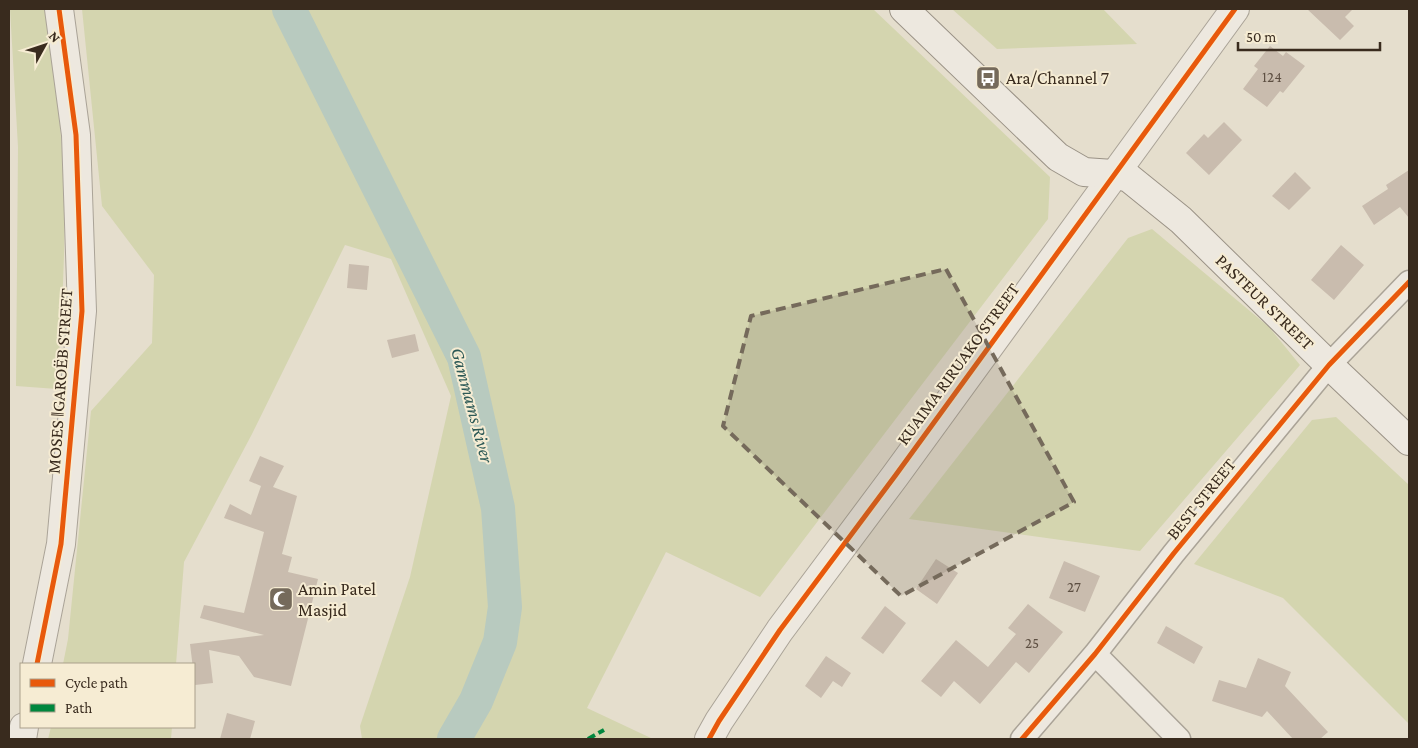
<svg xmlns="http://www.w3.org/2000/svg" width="1418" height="748" font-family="'Crimson Pro',serif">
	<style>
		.green { fill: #d4d5af }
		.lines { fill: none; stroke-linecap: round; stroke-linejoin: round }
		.river { stroke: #b8cabf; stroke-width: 34 }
		.building { fill: #c9bcae }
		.minor-casing { stroke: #aaa397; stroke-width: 25 }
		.tertiary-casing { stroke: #aaa397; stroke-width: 30 }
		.secondary-casing { stroke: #9a9286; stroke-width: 30 }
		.minor { stroke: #ede8df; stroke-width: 22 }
		.tertiary { stroke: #ede8df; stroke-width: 28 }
		.secondary { stroke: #ede8df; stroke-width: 28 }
		.quiet { stroke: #00873e; stroke-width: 4; stroke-dasharray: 8 4; stroke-linecap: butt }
		.cycleway-casing { stroke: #f6ecd3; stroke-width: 8 }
		.cycleway { stroke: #e8590c; stroke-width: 5 }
		.marked { fill: #756a5b; fill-opacity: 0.2; stroke: #756a5b; stroke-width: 4; stroke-dasharray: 10 6; stroke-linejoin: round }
		.labels { text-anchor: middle; stroke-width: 4; stroke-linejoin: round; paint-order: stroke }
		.number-label { font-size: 15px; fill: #5d4f42 }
		.poi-label { font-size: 18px; fill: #392b1e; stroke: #f6ecd3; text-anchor: start }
		.street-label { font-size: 18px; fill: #392b1e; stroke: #f6ecd3 }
		.water-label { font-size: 19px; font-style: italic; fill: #2d5956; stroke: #f6ecd3 }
	</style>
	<rect width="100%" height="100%" fill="#e5decd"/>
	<path class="green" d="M10 9H47C55 69 62 130 64 191 66 257 61 323 57 389L16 386 18 147Z
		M82 9H873L1050 177 1048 219 760 597 666 552 587 708 653 739H362L360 726 410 577 451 396 391 259 345 245 252 434 184 562 176 664H63L68 639 91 411 152 343 154 275 102 206Z
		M952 9H1103L1137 44 997 49Z
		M1152 229 1269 327 1300 365 1140 551 909 519 1128 238Z
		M1336 417 1409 485V724L1283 598 1194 564 1312 420Z
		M51 727H172L171 739H48Z"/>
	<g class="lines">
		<path class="river" d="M289 9 464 357 498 508 505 607 500 642 476 701 454 739"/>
	</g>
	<path class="building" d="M1307 9H1353L1345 17 1354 26 1340 40Z
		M1270 46 1283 56 1286 52 1305 66 1283 93 1280 91 1267 107 1243 89 1258 69 1254 66Z
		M1224 122 1242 140 1209 175 1186 153 1204 134 1208 138Z
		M1409 170V218L1400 207 1374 225 1362 206 1388 189 1386 185Z
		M1295 172 1311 188 1289 210 1272 196Z
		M1341 245 1364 265 1334 300 1311 280Z
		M349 264 369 266 367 290 347 288Z
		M415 334 419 351 392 358 387 340Z
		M260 456 284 466 273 487 297 496 282 554 292 557 288 572 318 579 291 686 254 677 239 656 209 650 213 683 195 685 190 644 264 635 200 618 204 605 244 613 264 532 224 518 230 504 251 515 261 486 249 481Z
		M936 559 958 573 937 604 916 589Z
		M1064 561 1100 576 1085 612 1049 598Z
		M1028 604 1063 632 1029 673 1016 662 980 704 954 681 941 697 921 681 956 640 988 667 1016 634 1008 628Z
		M885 606 906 623 883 654 861 638Z
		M1166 626 1203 647 1194 664 1157 643Z
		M826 656 851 673 842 687 833 681 821 698 805 686Z
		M1258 658 1291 672 1285 686 1328 732 1320 739H1293L1267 711 1262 717 1212 701 1219 680 1246 688Z
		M227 713 255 721 250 739H220Z"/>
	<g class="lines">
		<defs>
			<path id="minor" d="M1095 654 1179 739
				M1022 739 1095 654 1174 553 1329 365 1409 282"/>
			<path id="tertiary" d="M37 664 61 544 82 311 76 135 59 9
				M22 739 24 727
				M709 739 719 721 780 630 895 476 1235 9"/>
			<path id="secondary" d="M904 9 1058 157 1084 172 1113 174 1129 178 1181 220 1329 365 1409 441"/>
		</defs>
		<use href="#minor" class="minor-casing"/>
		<use href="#tertiary" class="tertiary-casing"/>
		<use href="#secondary" class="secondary-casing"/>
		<use href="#minor" class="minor"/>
		<use href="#tertiary" class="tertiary"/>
		<use href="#secondary" class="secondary"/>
		<path class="quiet" d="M588 739 604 730"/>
		<defs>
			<path id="cycleway" d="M37 664 61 544 82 311 76 135 59 9
				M709 739 719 721 780 630 895 476 1235 9
				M1022 739 1095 654 1174 553 1329 365 1409 282"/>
		</defs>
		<use href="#cycleway" class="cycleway-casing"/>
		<use href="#cycleway" class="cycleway"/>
	</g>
	<path class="marked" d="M946 269 1074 502 901 596 723 426 751 316Z"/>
	<defs>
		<symbol id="bus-square" viewBox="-11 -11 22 22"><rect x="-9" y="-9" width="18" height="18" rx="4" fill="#756a5b" stroke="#f6ecd3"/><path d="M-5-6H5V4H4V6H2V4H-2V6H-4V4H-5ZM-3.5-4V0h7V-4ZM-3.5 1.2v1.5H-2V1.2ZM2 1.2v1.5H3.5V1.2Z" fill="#fff"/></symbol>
		<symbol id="mosque-square" viewBox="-11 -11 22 22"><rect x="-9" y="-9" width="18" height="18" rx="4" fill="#756a5b" stroke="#f6ecd3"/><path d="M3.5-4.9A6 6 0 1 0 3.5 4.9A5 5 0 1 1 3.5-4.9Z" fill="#fff"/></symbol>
	</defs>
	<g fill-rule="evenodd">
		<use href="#bus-square" x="974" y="64" width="28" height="28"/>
		<use href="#mosque-square" x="267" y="585" width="28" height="28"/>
	</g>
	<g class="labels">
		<g class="number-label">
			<text x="1272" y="82">124</text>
			<text x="1074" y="592">27</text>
			<text x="1032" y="648">25</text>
		</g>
		<g class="poi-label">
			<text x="1006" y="84">Ara/Channel 7</text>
			<text x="298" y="595">Amin Patel<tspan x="298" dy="21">Masjid</tspan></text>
		</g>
		<g class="street-label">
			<text transform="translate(1265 302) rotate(44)" y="6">PASTEUR STREET</text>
			<text transform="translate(958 364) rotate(-54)" y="6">KUAIMA RIRUAKO STREET</text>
			<text transform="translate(60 381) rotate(-86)" y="6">MOSES ǁGAROËB STREET</text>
			<text transform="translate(1201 499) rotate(-51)" y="6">BEST STREET</text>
		</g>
		<g class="water-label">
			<text transform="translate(473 405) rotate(75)" y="7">Gammams River</text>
		</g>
	</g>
	<rect width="1418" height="748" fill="none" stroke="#392b1e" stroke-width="20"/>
	<rect x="20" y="663" width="175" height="65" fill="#f6ecd3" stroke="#aa9f8b"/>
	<rect x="30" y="679" width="25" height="8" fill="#e8590c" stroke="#aa9f8b"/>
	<text x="65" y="688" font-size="15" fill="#392b1e">Cycle path</text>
	<rect x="30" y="704" width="25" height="8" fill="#00873e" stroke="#aa9f8b"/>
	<text x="65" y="713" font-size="15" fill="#392b1e">Path</text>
	<g transform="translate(45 45) rotate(50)" stroke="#f6ecd3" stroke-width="4" paint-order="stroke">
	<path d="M0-4L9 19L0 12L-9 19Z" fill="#392b1e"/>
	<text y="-8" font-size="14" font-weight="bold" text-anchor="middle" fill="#392b1e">N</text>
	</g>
	<path d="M1238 42v8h142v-8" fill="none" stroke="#392b1e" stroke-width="2.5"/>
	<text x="1246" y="42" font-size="15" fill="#392b1e" stroke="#f6ecd3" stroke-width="4" paint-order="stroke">50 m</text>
</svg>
